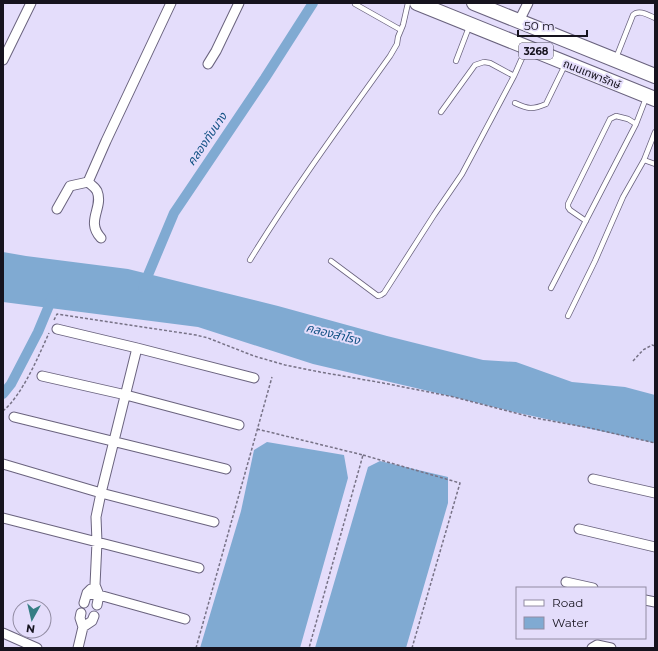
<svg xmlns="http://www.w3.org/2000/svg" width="658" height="651" font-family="Montserrat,'Noto Sans Thai',sans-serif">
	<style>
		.water { fill: #80aad2 }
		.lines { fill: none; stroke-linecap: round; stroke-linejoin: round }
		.canal { stroke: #80aad2; stroke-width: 10 }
		.service-casing { stroke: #6a637e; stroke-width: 6 }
		.minor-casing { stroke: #6a637e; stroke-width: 11 }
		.primary-casing { stroke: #6a637e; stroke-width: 16 }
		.path { stroke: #777286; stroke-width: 1.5; stroke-dasharray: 3 2; stroke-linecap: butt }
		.service { stroke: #fff; stroke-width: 4.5 }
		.minor { stroke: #fff; stroke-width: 9 }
		.primary { stroke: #fff; stroke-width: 14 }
		.labels { text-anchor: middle; stroke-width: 4; stroke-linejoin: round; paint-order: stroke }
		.shield { fill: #e4ddfb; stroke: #545060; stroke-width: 1 }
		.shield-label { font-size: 10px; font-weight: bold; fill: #16131e }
		.street-label { font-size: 11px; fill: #16131e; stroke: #e4ddfb }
		.water-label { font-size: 12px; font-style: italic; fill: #115184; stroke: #e4ddfb }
	</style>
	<rect width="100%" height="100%" fill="#e4ddfb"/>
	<path class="water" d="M3 252 26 256 128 269 278 306 387 336 483 360 516 362 572 382 625 387 655 395V443L514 412 454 397 313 364 198 327 3 302Z
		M267 442 344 455 348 478 300 648H200L241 511 254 450Z
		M380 461 448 477V503L406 648H315L368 467Z"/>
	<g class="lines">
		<path class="canal" d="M143 287 174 213 265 78 313 3
			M3 394 11 384 38 332 53 296"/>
		<defs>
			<path id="service" d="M355 4 401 30
				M616 58 633 15C639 9 648 15 655 18
				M456 61 469 27
				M515 103C528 109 532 110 546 104L565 65
				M441 112 475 65 484 62 490 63 514 76
				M644 160 655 164
				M586 221 570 210 568 207V204L610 119 616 116 628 119 636 124
				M250 260C293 190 342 123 390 56L397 44 398 37 403 25 408 3
				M331 261 378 296 381 295 384 293 434 215 462 174 514 76 526 49
				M551 288 636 124 646 98
				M568 316 595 261 623 197 644 160 655 132"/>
			<path id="minor" d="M519 21 528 3
				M3 60 31 3
				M208 64 216 51 239 3
				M88 182C91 185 95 187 97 191 104 208 85 221 101 238
				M57 209 70 186 88 182 106 141 171 3
				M57 329 137 348 254 378
				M42 376 126 395 239 425
				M14 417 226 469
				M3 464 101 493 214 522
				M593 479 655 493
				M3 518 199 568
				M579 529 655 547
				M566 582 593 588
				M87 593 99 595 185 619
				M645 600 655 602
				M84 603 87 593 91 589
				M97 605 99 595 95 585 97 542 96 517 101 493 137 348
				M83 627 92 621 94 616
				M3 633 37 648
				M78 648 83 627 80 618 81 613
				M592 648 597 645 611 648"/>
			<path id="primary" d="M417 3 655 99
				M474 3 655 76"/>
		</defs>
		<use href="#service" class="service-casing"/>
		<use href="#minor" class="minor-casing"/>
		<use href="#primary" class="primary-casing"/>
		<path class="path" d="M54 320 57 314 196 335 208 338 254 356 285 365 320 372 383 383 454 397 535 418 590 428 655 443
			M633 361 643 350 652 345 655 346
			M3 411C23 394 38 357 49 333
			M257 429 363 455 309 648
			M363 455 460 483 412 648
			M196 648 272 377"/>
		<use href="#service" class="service"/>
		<use href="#minor" class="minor"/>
		<use href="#primary" class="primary"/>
	</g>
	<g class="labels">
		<rect class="shield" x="519" y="43" width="34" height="16" rx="3"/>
		<g class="shield-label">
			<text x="536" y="55">3268</text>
		</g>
		<g class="street-label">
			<text transform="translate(592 74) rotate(22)" y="4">ถนนเทพารักษ์</text>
		</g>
		<g class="water-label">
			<text transform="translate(207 139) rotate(-56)" y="4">คลองทับนาง</text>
			<text transform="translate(333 334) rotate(14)" y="4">คลองสำโรง</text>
		</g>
	</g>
	<rect width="658" height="651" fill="none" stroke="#16131e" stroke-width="8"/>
	<rect x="516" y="587" width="130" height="52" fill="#e4ddfb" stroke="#928ca3"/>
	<rect x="524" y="600" width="20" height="6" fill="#ffffff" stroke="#928ca3"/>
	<text x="552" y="607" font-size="12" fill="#16131e">Road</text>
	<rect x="524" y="617" width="20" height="12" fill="#80aad2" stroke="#928ca3"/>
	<text x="552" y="627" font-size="12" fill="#16131e">Water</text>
	<g transform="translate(32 619) rotate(188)"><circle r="19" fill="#e4ddfb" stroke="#928ca3"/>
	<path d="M0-3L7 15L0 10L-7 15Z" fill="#367e85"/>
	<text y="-6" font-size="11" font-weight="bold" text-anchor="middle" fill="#16131e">N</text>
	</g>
	<path d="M518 30v6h69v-6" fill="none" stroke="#16131e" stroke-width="2"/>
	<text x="524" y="30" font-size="12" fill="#16131e" stroke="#e4ddfb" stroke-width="3" paint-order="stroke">50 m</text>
</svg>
